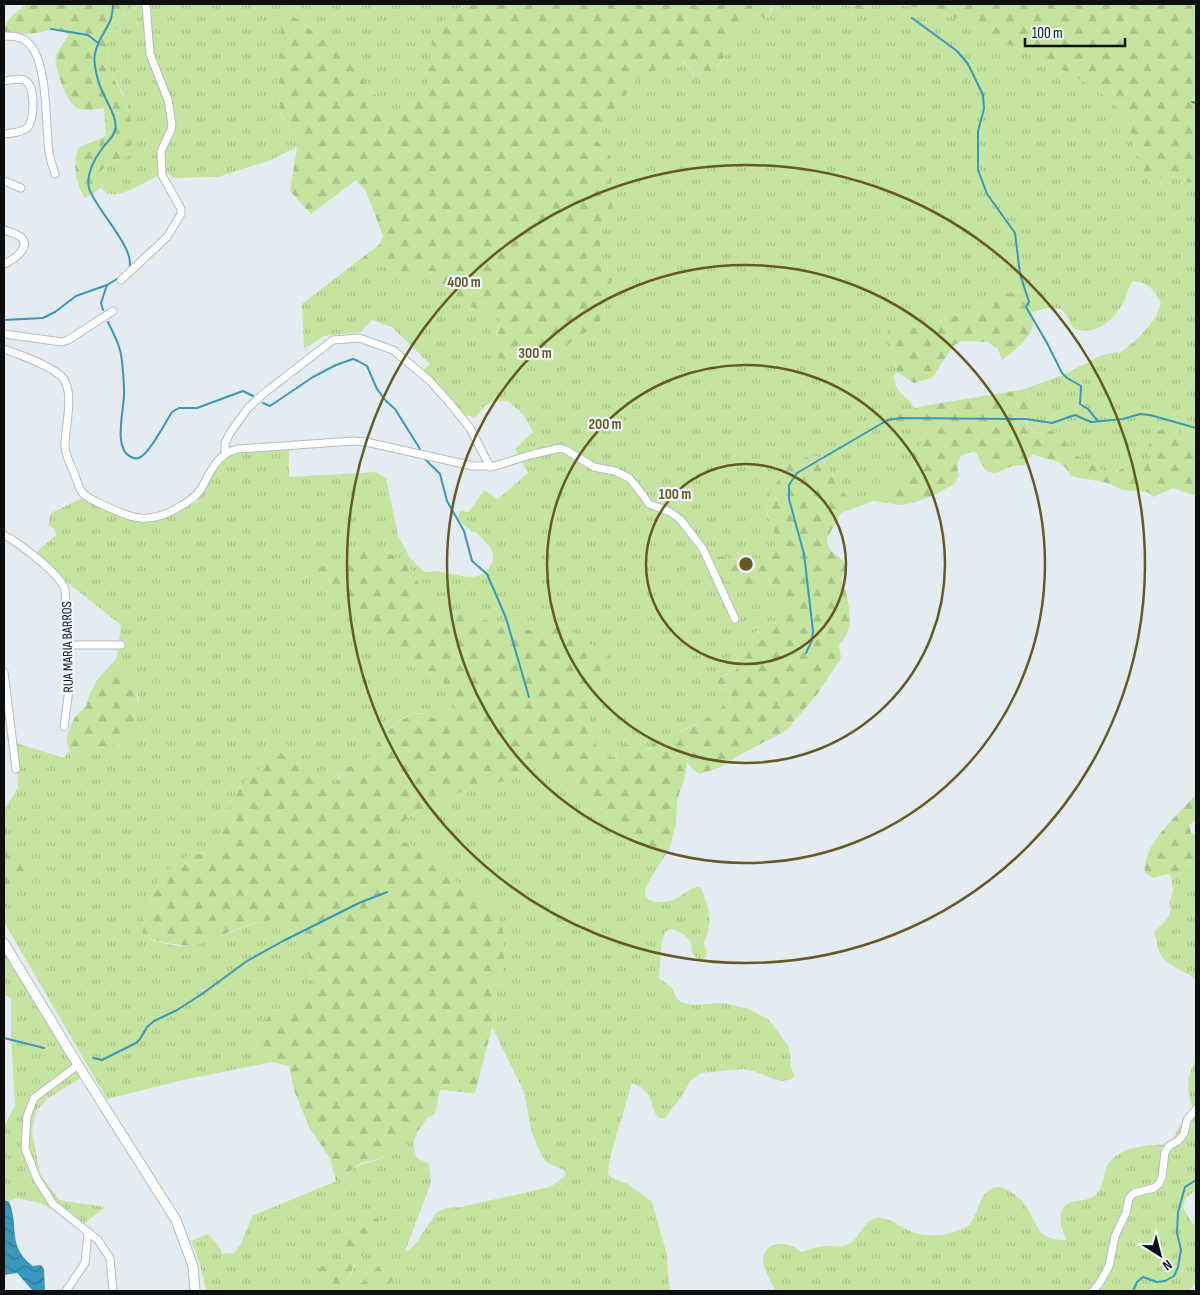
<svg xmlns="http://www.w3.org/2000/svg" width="1200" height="1295" font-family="'Sofia Sans Condensed',sans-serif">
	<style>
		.grass { fill: url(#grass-tufts) }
		.forest { fill: url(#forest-firs) }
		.water { fill: url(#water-waves) }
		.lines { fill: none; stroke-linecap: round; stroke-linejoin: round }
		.stream { stroke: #3998bb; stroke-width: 2 }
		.minor-casing { stroke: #b5bcc3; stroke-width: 9 }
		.major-casing { stroke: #b5bcc3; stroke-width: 11 }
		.minor { stroke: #fff; stroke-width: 7 }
		.major { stroke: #fff; stroke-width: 9 }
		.ring { fill: none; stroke: #665926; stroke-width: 2.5 }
		.labels { text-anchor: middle; stroke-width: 4.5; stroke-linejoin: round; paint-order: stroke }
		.street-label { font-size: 14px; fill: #0d0f11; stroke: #f1f8ff }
		.centre { fill: #665926; stroke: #f1f8ff; stroke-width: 2.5 }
		.ring-label { font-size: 15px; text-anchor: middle; font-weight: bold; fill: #665926; stroke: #f1f8ff; stroke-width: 4.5; stroke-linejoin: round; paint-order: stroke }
	</style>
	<defs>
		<pattern id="grass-tufts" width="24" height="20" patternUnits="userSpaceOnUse" patternTransform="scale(1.25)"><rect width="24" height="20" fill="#c5e49f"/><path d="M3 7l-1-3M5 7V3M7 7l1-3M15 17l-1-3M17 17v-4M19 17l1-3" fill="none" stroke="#a8c288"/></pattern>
		<pattern id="forest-firs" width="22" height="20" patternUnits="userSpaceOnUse" patternTransform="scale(1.25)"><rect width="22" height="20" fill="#c5e49f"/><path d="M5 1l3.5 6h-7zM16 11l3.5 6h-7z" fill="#a8c288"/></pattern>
		<pattern id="water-waves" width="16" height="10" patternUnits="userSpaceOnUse" patternTransform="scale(1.25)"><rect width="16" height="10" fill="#3998bb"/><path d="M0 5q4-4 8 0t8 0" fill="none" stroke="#2e7a97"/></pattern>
	</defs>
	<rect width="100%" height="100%" fill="#e4ebf1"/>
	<path class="grass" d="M127 4H462L432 46 427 95 395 118 366 84 358 65 345 52 331 45 286 11 279 98C279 106 280 115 285 122 290 129 296 132 300 141L297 147 271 160 218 177 174 178 166 172C146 179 98 218 99 173L109 162 126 157 128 151 129 111 123 93 108 68 107 36 123 22Z
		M773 4H845L863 12 874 4H895L943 12 1073 75 1102 93 1116 105 1128 121 1138 165 1150 182C1161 178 1170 176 1182 176L1188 183 1196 181V441L1179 437 1178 427 1161 428 1149 449 1151 465 1135 458 1114 473 1105 471 1069 451 1062 432 1048 431 1035 433C1021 419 1026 413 1029 395L1025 389C1039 383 1055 379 1069 372 1085 365 1102 351 1120 353 1138 338 1154 326 1161 303 1153 289 1149 283 1133 281 1128 286 1128 292 1125 299 1116 319 1095 338 1073 328L1067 316 1061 309 1047 308 1032 312 1019 291 983 299 969 311 928 325 911 328 886 324 897 372 894 376C895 393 906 396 915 408L893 415C905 433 916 420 926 434L913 464 914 469 894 482 873 501 852 509C851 497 843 495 838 486 832 476 829 467 822 458 806 455 802 458 791 468 779 479 764 497 767 515 768 518 772 521 773 525 777 539 777 554 767 565L758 566 738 560 718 556 746 590 775 584 785 583C787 593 785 598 781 607 775 623 778 634 756 631L747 639 746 654 740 667 732 673 726 674 716 683 721 688 729 691 731 696C724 714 696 723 680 731 667 737 655 747 641 752L629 745 612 757 607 756 594 743 589 720 594 700 595 684 607 655 561 625 533 631 433 608 406 561 360 547 335 562 314 570 307 577 361 614 412 662 444 683 455 700 456 709 436 719C433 718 429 715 425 714 400 708 378 743 367 761 353 766 341 770 334 784L308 772 277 750C267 767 248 775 237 792 232 799 227 811 224 820 221 835 225 838 214 852 209 853 204 852 199 853 162 861 143 902 143 937 154 941 175 947 187 946 215 944 264 910 290 922 308 931 316 976 307 992 299 1006 283 1011 269 1015L259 1032 257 1048 272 1062 178 1081 107 1099 4 922V895L20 890 30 882 22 859 9 843 7 836 4 825V807H6L18 788 16 743 64 758 69 751 72 758H75L92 750 126 742 137 735 140 729 133 715 139 699 137 692 133 682 117 658 121 625 33 555 56 535 55 529 49 526V518L51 513 84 497 122 513 147 522H152L177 513 197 502 217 467 226 446 289 447V477L376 472 386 478 398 536 410 558 425 572C430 572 435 571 440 572 459 574 479 585 491 565 499 552 485 542 476 532H472L457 519 460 511 469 512 484 490 498 499 528 473 515 449 533 432 523 414 508 401C488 402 487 401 476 417L465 415 424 370 430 364 392 327 372 320 361 332 324 336 304 349 302 304 363 257C374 267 391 264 401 275L418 276 422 270 431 272 455 302 487 312 497 317 502 321 496 335 517 358 531 351 547 355 598 324 603 316 612 280 600 254V234L604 221 613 213 610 154 595 139 599 131 608 121 617 103 625 96 639 78 645 79C663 64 679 47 694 76L707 77 724 59 730 35 742 26 752 14 761 15 771 13Z
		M544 764 634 833 658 866C654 873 649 881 646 888 640 906 666 903 675 899 685 895 689 887 700 887 710 906 713 923 704 943L707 952 706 957 702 960 698 959C688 950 694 950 690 941 687 935 678 931 672 929L666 931 662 940 659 978 672 988 677 999 681 1002 693 1005 724 1003 749 1009 769 1020 789 1047 791 1067 794 1076 792 1079 783 1081 773 1079 754 1071 743 1069 701 1073 690 1081 684 1093 665 1118H658C647 1100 656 1093 632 1083L610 1157 608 1174 612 1178 628 1184 652 1202 666 1251 670 1291H387L397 1270 379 1265 367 1280 355 1285 348 1280 357 1262 364 1253 349 1233 345 1254 314 1276 313 1285 310 1291H206L200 1264 191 1241 208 1234 218 1245 223 1254 234 1253 241 1244 252 1216 346 1177C357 1161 368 1165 383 1157 388 1154 390 1149 394 1145 401 1139 410 1135 418 1131 413 1143 412 1145 417 1158L429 1164 431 1182 405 1252 414 1246 437 1212 448 1208 461 1207 550 1187 565 1176 566 1173 564 1170 546 1162 538 1148 531 1130 524 1092 492 1027 498 1004 495 990 502 970 504 959V937L492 903 451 878 440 861 394 836 392 832 396 825 429 804 472 788 501 782Z
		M1187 869 1196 873V980C1185 969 1166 968 1159 951 1157 946 1157 938 1154 932L1167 919 1171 910 1169 903 1173 892 1171 876Z
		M4 946 81 1078 48 1098 36 1111 32 1132 40 1174 59 1200 105 1207 80 1227 41 1203 16 1198 9 1202 4 1200V1126L15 1106 11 1036V998L4 995Z
		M1196 1060V1190L1185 1199 1183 1208 1192 1223 1196 1225V1282L1189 1291H775C772 1283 766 1274 764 1266 759 1247 777 1240 792 1246 795 1247 798 1250 802 1252 810 1249 819 1246 828 1246 834 1246 841 1247 847 1245 860 1240 862 1220 877 1218 890 1217 897 1225 908 1230 920 1237 944 1237 956 1231 960 1230 967 1227 970 1224 979 1214 979 1187 999 1187 1002 1187 1006 1189 1009 1191 1018 1196 1026 1204 1030 1213 1040 1232 1042 1240 1066 1240 1065 1235 1062 1230 1061 1225 1057 1190 1086 1209 1098 1192 1104 1184 1104 1174 1107 1166 1117 1147 1148 1144 1167 1145L1173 1140 1179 1127 1193 1110C1187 1089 1185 1079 1196 1060Z"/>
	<path class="forest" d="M26 4H127L123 22 107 36 108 68 126 101 135 137 126 157 109 162 99 173 101 188 85 198C75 181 73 167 78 148L106 136 104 108C95 109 85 112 77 108 67 104 53 65 56 55 59 48 65 42 68 35L64 31 53 30 29 34 4 32C4 20 18 12 26 4Z
		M462 4H773C770 10 771 17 764 19L761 15 752 14 742 26 730 35 729 43 730 51 707 77 701 80C692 75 694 73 688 66 676 50 655 71 645 79L639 78 625 96 617 103 608 121 599 131 595 139 610 154 613 213 604 221 600 234V254L612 280 603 316 598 324 563 348 547 355 531 351 517 358 501 361 492 350 502 321 492 314 455 302 431 272 422 270 418 276 401 275C391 264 374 267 363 257L380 244 383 236 366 191 356 180 311 214 290 191 297 147 300 141 297 135 285 122 280 111 279 98 281 24 286 11 331 45 345 52 358 65 366 84 395 118 427 95C428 83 430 37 436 28 442 19 455 13 462 4Z
		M845 4H874L863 12Z
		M895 4H1196V181L1188 183 1182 176C1170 176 1161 178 1150 182L1138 165 1128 121 1116 105 1102 93 1073 75 943 12Z
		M1019 291C1046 324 1031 338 1002 360L998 349 988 342 962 341 953 346 932 378 914 383 897 372 886 323 911 328 928 325 969 311 983 299Z
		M1025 389 1033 403 1025 418 1027 425 1034 433 1048 431 1062 432 1069 451 1105 471 1117 472 1135 458 1151 464 1149 449 1150 437 1167 425H1178L1179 437 1196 441V496L1173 488 1154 497 1147 492 1123 490 1108 483 1071 476C1061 456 1049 462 1033 454L1026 461 1025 465 1012 466 996 473 988 472 982 465 976 452C959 452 955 460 959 476L954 484 932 496 912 503 901 505 873 501 894 482 913 469C909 442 920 453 926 434 920 425 913 428 904 426 899 425 895 419 892 415L923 406Z
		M810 456H817L826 464 837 485 850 499 852 509 841 513 827 538C828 561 856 555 841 579 847 592 853 617 848 631 847 636 842 641 839 645L841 658 818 693 786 731 743 753 721 767 700 774 694 771 687 762 684 780 677 800 676 822 670 848 658 866 634 833 544 764 501 782 472 788 429 804 408 817 403 822 393 829 394 836 440 861 451 878 492 903 502 927 504 937V959L502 970 495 990 498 1004 475 1093 440 1090 435 1114 427 1118 419 1130 394 1145 386 1155 375 1160 361 1163 351 1170 346 1177 336 1181 330 1158 309 1127 294 1090 289 1066 272 1062 257 1048 259 1032 269 1015C283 1011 299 1006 307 992 314 979 310 961 306 947 304 938 299 927 290 922 274 915 242 926 227 933 217 937 206 944 195 945 178 947 159 941 143 937 143 905 159 867 191 855 199 853 207 853 214 852 224 839 221 834 224 820 227 811 232 799 237 792 248 775 267 766 277 750L308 772 334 784 347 768 367 761 380 739 398 722 412 714H425L436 719 456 709 455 700 444 683 412 662 361 614 307 577 314 570 335 562 360 547 370 545 406 561 433 608 533 631 561 625 607 655 595 684 594 700 589 720 594 743 607 756 612 757 617 755 619 746 629 745 641 752 650 749 654 742C674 734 723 716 731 696L729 691 722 688 716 683 718 678C722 676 728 675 733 672 745 666 745 651 747 639L756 631C778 634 775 623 781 607 785 598 787 593 785 584H775L746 590 719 578 707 562 711 557C730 554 749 567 767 565 777 554 777 538 772 524 771 519 767 516 767 510 766 499 775 487 780 478L778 471 795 457 800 460Z
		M117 658C129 676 146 693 133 715L140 729 137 735 126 742 92 750 75 758H72L66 739 71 725 75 717 86 706 90 693 97 680Z
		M1196 794V820L1189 825 1191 833 1196 835V873L1187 870 1171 876 1167 874 1154 878 1145 873C1141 844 1180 814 1196 794Z
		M4 816 7 837 9 843 22 859 30 882 20 890 4 895Z
		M366 1215 378 1219C388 1237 365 1249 357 1262 353 1267 350 1274 348 1280L355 1285 367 1280 379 1265 389 1264 397 1270 387 1291H310C313 1286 312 1281 315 1276 319 1265 336 1260 345 1254 347 1236 349 1224 366 1215Z"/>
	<path class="water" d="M4 1200 9 1202C20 1227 6 1246 33 1266L41 1265 44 1269 45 1291H33L17 1273 4 1275Z"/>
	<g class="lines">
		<path class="stream" d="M113 4C113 9 112 14 111 19 106 31 97 41 95 54 93 62 96 72 98 80 101 95 119 116 115 130 113 139 106 142 102 149 94 159 86 175 89 188 95 209 137 249 129 269
			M912 18 957 51 968 64 983 95 984 109 978 131V170L987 194 1015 233 1020 274 1029 302 1026 307 1047 343 1062 373 1067 378 1081 386 1080 404 1088 409 1097 420
			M51 29 88 35 98 43
			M1192 102 1196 103
			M103 310 101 303 107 285
			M4 320 43 318 55 312 76 296 107 285 120 277
			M108 322C114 335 121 347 122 361 123 371 124 382 124 392 125 408 112 448 131 457 135 459 139 459 142 456 152 449 165 423 172 412L179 408H197L243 391 253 396
			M263 403 270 406 313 377 336 365 353 359 358 361 367 366 377 389 386 401 395 409 420 449
			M424 458 440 474 447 501 464 531 472 561 487 574 506 618 529 697
			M806 653 812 640 813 631 804 554 789 499V485L797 473 879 425 888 420 900 418 1026 419 1052 423 1075 415 1091 422 1123 419 1140 414 1150 415 1196 428
			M4 1038 44 1048
			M93 1058 102 1060 136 1043 140 1039 147 1027 154 1021 177 1010 202 994 247 961 283 941 359 903 387 892
			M1133 1291 1137 1282 1143 1277 1157 1282 1165 1281 1174 1276 1178 1267 1181 1250 1177 1233 1178 1212 1185 1187 1196 1180"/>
		<defs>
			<path id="minor" d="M4 36C11 36 20 36 26 41 49 58 45 125 49 152 50 160 53 167 55 174
				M4 81C9 80 18 78 24 80 36 84 35 120 27 128 21 133 11 133 4 134
				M4 181 21 188
				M4 230C9 232 18 234 22 238 31 249 11 261 4 264
				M121 280 167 237 181 214V209L162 175 161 151 171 130 172 124 168 100 150 54 146 4
				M4 334 62 342 68 340 113 311
				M4 349C20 355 50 365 62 377 76 393 64 429 65 448 66 457 71 465 74 473 82 493 78 493 99 503 133 519 148 526 181 506 189 501 196 497 201 489 211 472 217 453 238 449L353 441 366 442 473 466H495L530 455 560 448 566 450 594 467 615 471 629 478 636 486 649 504 670 512 680 519 703 549 735 619
				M225 454V443L230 433 248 408 263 394 333 340 359 338 393 350 429 380 448 401 470 428 490 467
				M4 535C19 543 59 573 65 589L69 689 64 727
				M66 645H121
				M4 672 16 769
				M78 1065 34 1098 27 1116 25 1148 37 1179 53 1204 98 1240 110 1258 113 1291
				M66 1291 85 1263 88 1233
				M1093 1291 1099 1284 1109 1266 1115 1236 1126 1213 1129 1198 1134 1193 1154 1188 1159 1184 1162 1177 1165 1152 1169 1146 1178 1141 1184 1134 1187 1120 1196 1109"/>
			<path id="major" d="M4 943 78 1065 176 1220 193 1266 195 1291"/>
		</defs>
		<use href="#minor" class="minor-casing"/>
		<use href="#major" class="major-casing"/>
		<use href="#minor" class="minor"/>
		<use href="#major" class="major"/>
	</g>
	<g class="ring">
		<circle cx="746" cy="564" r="100"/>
		<circle cx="746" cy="564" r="199"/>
		<circle cx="746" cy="564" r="299"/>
		<circle cx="746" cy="564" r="399"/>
	</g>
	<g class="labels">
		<g class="street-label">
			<text transform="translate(67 647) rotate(-91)" y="5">RUA MARIA BARROS</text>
		</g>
	</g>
	<circle cx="746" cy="564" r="8" class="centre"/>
	<g class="ring-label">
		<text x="464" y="287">400 m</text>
		<text x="535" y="358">300 m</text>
		<text x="605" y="429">200 m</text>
		<text x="675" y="499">100 m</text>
	</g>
	<rect width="1200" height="1295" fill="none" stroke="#0d0f11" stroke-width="10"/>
	<g transform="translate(1160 1255) rotate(144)" stroke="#f1f8ff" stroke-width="4" paint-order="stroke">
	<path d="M0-4L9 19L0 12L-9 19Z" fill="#0d0f11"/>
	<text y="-8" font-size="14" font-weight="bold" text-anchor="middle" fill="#0d0f11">N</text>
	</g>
	<path d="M1025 38v8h100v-8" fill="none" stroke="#0d0f11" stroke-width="2.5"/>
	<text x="1032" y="38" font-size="15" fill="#0d0f11" stroke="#f1f8ff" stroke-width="4" paint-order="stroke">100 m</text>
</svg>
